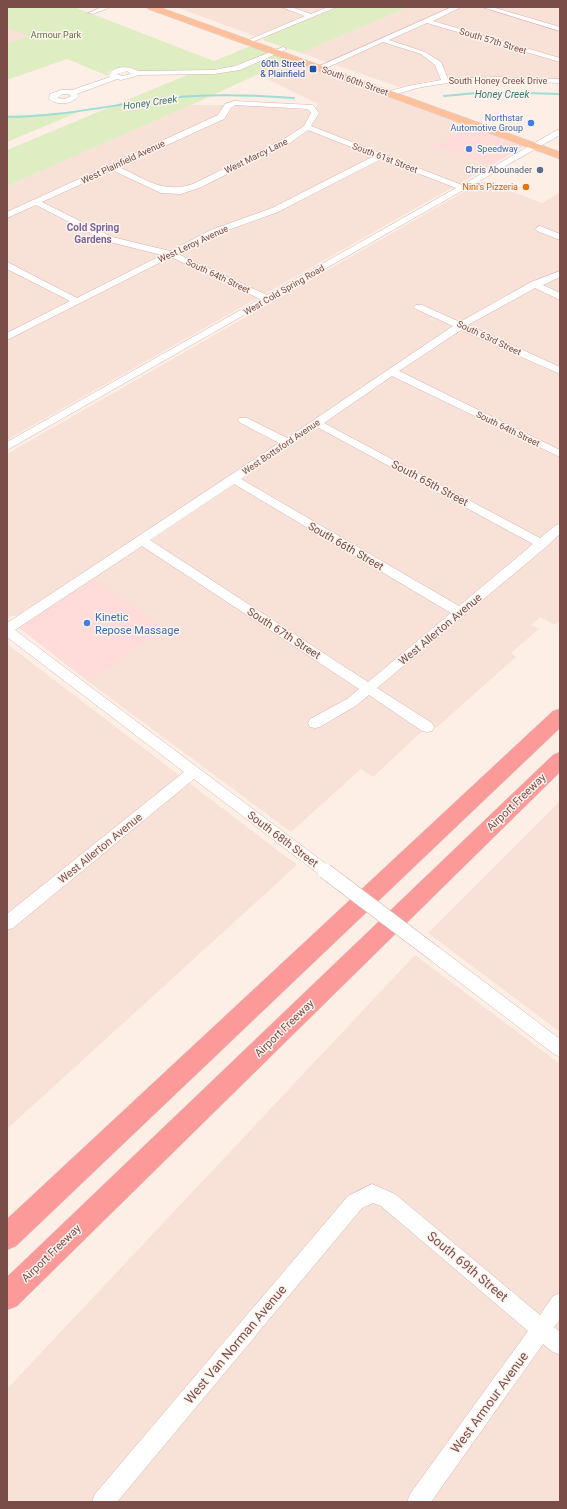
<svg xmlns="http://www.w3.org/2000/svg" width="567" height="1509" font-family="Roboto,sans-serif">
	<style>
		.residential { fill: #f8e1d7 }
		.commercial { fill: #ffdbd9 }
		.green { fill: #dfedc3 }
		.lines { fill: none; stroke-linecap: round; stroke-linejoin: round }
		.stream { stroke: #9edcd6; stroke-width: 2 }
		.minor-casing { stroke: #d4b4ae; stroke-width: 1 }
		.major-casing { stroke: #dacdcc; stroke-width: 1 }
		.highway-casing { stroke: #dacdcc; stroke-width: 1 }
		.minor { fill: #fff; fill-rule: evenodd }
		.major { fill: #ffc09c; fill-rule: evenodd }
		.highway { fill: #fc9999; fill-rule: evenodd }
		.minor-bridge-casing { stroke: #d4b4ae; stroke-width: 16; stroke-linecap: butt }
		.minor-bridge { stroke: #fff; stroke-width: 15 }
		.transit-dot { fill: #1a4fb4; stroke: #fff4ee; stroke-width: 1.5 }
		.shop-dot { fill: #3f7fe0; stroke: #fff4ee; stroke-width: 1.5 }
		.service-dot { fill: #5c6f8a; stroke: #fff4ee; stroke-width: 1.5 }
		.food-dot { fill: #e8710a; stroke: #fff4ee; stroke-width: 1.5 }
		.labels { text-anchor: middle; stroke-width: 3; stroke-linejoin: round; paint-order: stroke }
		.far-park-label { font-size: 9px; fill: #5b743a; stroke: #fff4ee }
		.far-street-label { font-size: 9px; fill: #7a4d48; stroke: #fff4ee }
		.far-transit-label { font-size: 9px; fill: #164399; stroke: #fff4ee; text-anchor: end }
		.far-shop-label { font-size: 9px; fill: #366cbe; stroke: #fff4ee; text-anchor: end }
		.far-service-label { font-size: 9px; fill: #4e5e75; stroke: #fff4ee; text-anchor: end }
		.far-food-label { font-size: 9px; fill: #c56008; stroke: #fff4ee; text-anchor: end }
		.far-water-label { font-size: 10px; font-style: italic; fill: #387972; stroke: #fff4ee }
		.far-neighbourhood-label { font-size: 10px; font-weight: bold; fill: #7b649d; stroke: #fff4ee }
		.street-label { font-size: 11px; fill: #7a4d48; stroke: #fff4ee }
		.shop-label { font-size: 11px; fill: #366cbe; stroke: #fff4ee; text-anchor: start }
		.near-street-label { font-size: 13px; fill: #7a4d48; stroke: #fff4ee }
	</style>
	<rect width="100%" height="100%" fill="#feefe6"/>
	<path class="residential" d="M176 7H339L263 39Z
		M409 7H560V79L482 77 427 81 399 87 301 53Z
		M7 26 31 36 7 45Z
		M289 60 472 126 436 145 490 166 7 440V186L191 105H240L308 110 316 108 318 104 257 74Z
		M483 181 542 203 560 192V621L555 625 540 617 531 625 539 629 511 653 516 657 436 728 430 724 373 777 361 769 291 832 89 682 164 628 82 573 18 615 7 617V454Z
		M7 644 297 865 7 1129Z
		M560 801V1032L428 933Z
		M415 955 560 1064V1502H7V1389Z"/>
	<path class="commercial" d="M472 126 524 146 490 166 436 145Z
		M91 578 164 628 89 682 19 628 20 626Z"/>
	<path class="green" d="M7 7H74L214 61 251 46 268 52 238 65 217 70 141 72C132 66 117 65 108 73V76L67 59 7 80V44L28 36 7 27Z
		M339 7H409L301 53 263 40 268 36Z
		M275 55 289 60 191 105 7 186V150L187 75 210 74 226 72Z
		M81 111 7 142V115L33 116Z"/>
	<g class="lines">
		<path class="stream" d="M444 96 487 92 560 94
			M7 117C62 117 115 104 170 98 211 93 253 95 294 98"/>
		<defs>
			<path id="minor" d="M102 7H111L93 14 88 13Z
				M281 7H291L311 14 328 7H337L250 43H246V41L305 16Z
				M452 7H461L433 21 560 58V62L427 23 389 40 425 52 441 62 448 79 496 77 560 79V83C516 81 471 78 428 86 414 88 402 93 389 96H386V92L408 86 441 80 435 65 421 54 383 42 322 70H316L315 68Z
				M482 7H492L560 27V31Z
				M283 47 287 49 285 50 240 70 214 74 139 75 121 80 117 79 77 94 79 96C72 104 58 106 49 99L50 94 61 90H72L110 77 109 75C115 65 129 66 138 71L214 70 235 66ZM127 71 131 74 122 76 117 74ZM62 94H68L71 96 65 99 57 98Z
				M234 101 313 105 319 113 311 126 462 185 557 130H560V135L7 450V442L260 299 171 257 7 340V333L70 301 7 269V262L77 298 162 255 106 241 36 205 7 218V212L218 115 225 104ZM235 105 308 109 311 113 304 126 284 139 193 184C163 194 145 179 119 167L224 119 231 108ZM308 130 374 156 272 208 211 230 170 251 112 237 42 202 112 170 161 193 181 194 199 188 290 143ZM381 159 456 188 267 295 178 254 217 234 278 212Z
				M540 226 560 234V240L537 231 536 229 537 227Z
				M560 271V277L543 285 560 293V300L535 288 468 325 560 367V374L461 330 399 371 560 450V457L392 376 324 423 540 538 556 525 560 524V534L546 547 377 688 432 723 434 727 432 731 427 732 422 731 369 695 357 705 320 727 315 728 310 727 308 723 310 719 347 699 359 689 142 546 15 630 330 867 333 871 330 875 325 877 320 875 194 779 13 928 7 930V914L184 772 7 637V623L279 443 239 422 238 420 239 418H247L287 438 453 326 416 309 414 307 416 305H422L460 322 531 282ZM317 427 533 544 459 606 241 479ZM234 484 451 613 368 682 150 540Z
				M435 947 441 949 560 1039V1057L554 1054 429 959 427 954 429 949Z
				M372 1184 395 1194 540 1315 553 1296 560 1293V1320L554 1327 560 1332V1355L553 1352 543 1344 431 1502H407L410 1494 528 1331 381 1206 373 1203 362 1208 117 1502H92L95 1494 348 1196Z"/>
			<path id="major" d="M147 7H159L560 152V159L148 9Z"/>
			<path id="highway" d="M560 709V728L16 1246 7 1250V1219L553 711Z
				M560 752V772L17 1306 7 1310V1277L553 755Z"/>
		</defs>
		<use href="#minor" class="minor-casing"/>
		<use href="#major" class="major-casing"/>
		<use href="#highway" class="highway-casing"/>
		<use href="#minor" class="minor"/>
		<use href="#major" class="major"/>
		<use href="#highway" class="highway"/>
		<defs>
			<path id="minor-bridge" d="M325 871 435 954"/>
		</defs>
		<use href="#minor-bridge" class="minor-bridge-casing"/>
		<use href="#minor-bridge" class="minor-bridge"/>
	</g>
	<rect class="transit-dot" x="309" y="65" width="8" height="8" rx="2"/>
	<g class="shop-dot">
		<circle cx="531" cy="123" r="4"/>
		<circle cx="469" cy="149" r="4"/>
		<circle cx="87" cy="623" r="4"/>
	</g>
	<circle class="service-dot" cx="540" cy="170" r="4"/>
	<circle class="food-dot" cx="526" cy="187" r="4"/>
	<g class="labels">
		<g class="far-park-label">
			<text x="56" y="38">Armour Park</text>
		</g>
		<g class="far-street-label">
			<text transform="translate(493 41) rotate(17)" y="3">South 57th Street</text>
			<text transform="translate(355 81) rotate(20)" y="3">South 60th Street</text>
			<text x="498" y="84">South Honey Creek Drive</text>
			<text transform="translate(256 156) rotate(-26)" y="3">West Marcy Lane</text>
			<text transform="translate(385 158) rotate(21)" y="3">South 61st Street</text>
			<text transform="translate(123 162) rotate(-25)" y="3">West Plainfield Avenue</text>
			<text transform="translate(193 244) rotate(-25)" y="3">West Leroy Avenue</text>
			<text transform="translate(218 276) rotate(25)" y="3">South 64th Street</text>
			<text transform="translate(284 290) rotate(-30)" y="3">West Cold Spring Road</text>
			<text transform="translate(489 338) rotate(25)" y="3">South 63rd Street</text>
			<text transform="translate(508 429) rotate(26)" y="3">South 64th Street</text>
			<text transform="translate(281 447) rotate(-34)" y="3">West Bottsford Avenue</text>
		</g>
		<g class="far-transit-label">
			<text x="305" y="67">60th Street<tspan x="305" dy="10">&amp; Plainfield</tspan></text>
		</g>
		<g class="far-shop-label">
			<text x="523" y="121">Northstar<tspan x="523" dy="10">Automotive Group</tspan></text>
			<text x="477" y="152" text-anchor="start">Speedway</text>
		</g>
		<g class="far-service-label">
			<text x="532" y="173">Chris Abounader</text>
		</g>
		<g class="far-food-label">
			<text x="518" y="190">Nini's Pizzeria</text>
		</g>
		<g class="far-water-label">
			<text x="502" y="98">Honey Creek</text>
			<text transform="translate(150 102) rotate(-8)" y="4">Honey Creek</text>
		</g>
		<g class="far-neighbourhood-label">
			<text x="93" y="231">Cold Spring<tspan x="93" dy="12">Gardens</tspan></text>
		</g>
		<g class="street-label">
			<text transform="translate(430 483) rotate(28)" y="4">South 65th Street</text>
			<text transform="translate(346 546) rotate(30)" y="4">South 66th Street</text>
			<text transform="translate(440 629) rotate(-40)" y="4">West Allerton Avenue</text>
			<text transform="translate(284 633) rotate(33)" y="4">South 67th Street</text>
			<text transform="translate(516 802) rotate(-44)" y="4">Airport Freeway</text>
			<text transform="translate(283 839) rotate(37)" y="4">South 68th Street</text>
			<text transform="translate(100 848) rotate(-39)" y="4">West Allerton Avenue</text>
			<text transform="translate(284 1028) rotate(-44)" y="4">Airport Freeway</text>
			<text transform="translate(51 1253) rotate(-44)" y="4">Airport Freeway</text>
		</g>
		<g class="shop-label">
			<text x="95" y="621">Kinetic<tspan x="95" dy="13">Repose Massage</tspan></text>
		</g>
		<g class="near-street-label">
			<text transform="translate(468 1266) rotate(40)" y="5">South 69th Street</text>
			<text transform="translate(235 1344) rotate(-50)" y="5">West Van Norman Avenue</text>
			<text transform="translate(489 1402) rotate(-54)" y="5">West Armour Avenue</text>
		</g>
	</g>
	<rect width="567" height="1509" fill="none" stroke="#7a4d48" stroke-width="16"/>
</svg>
